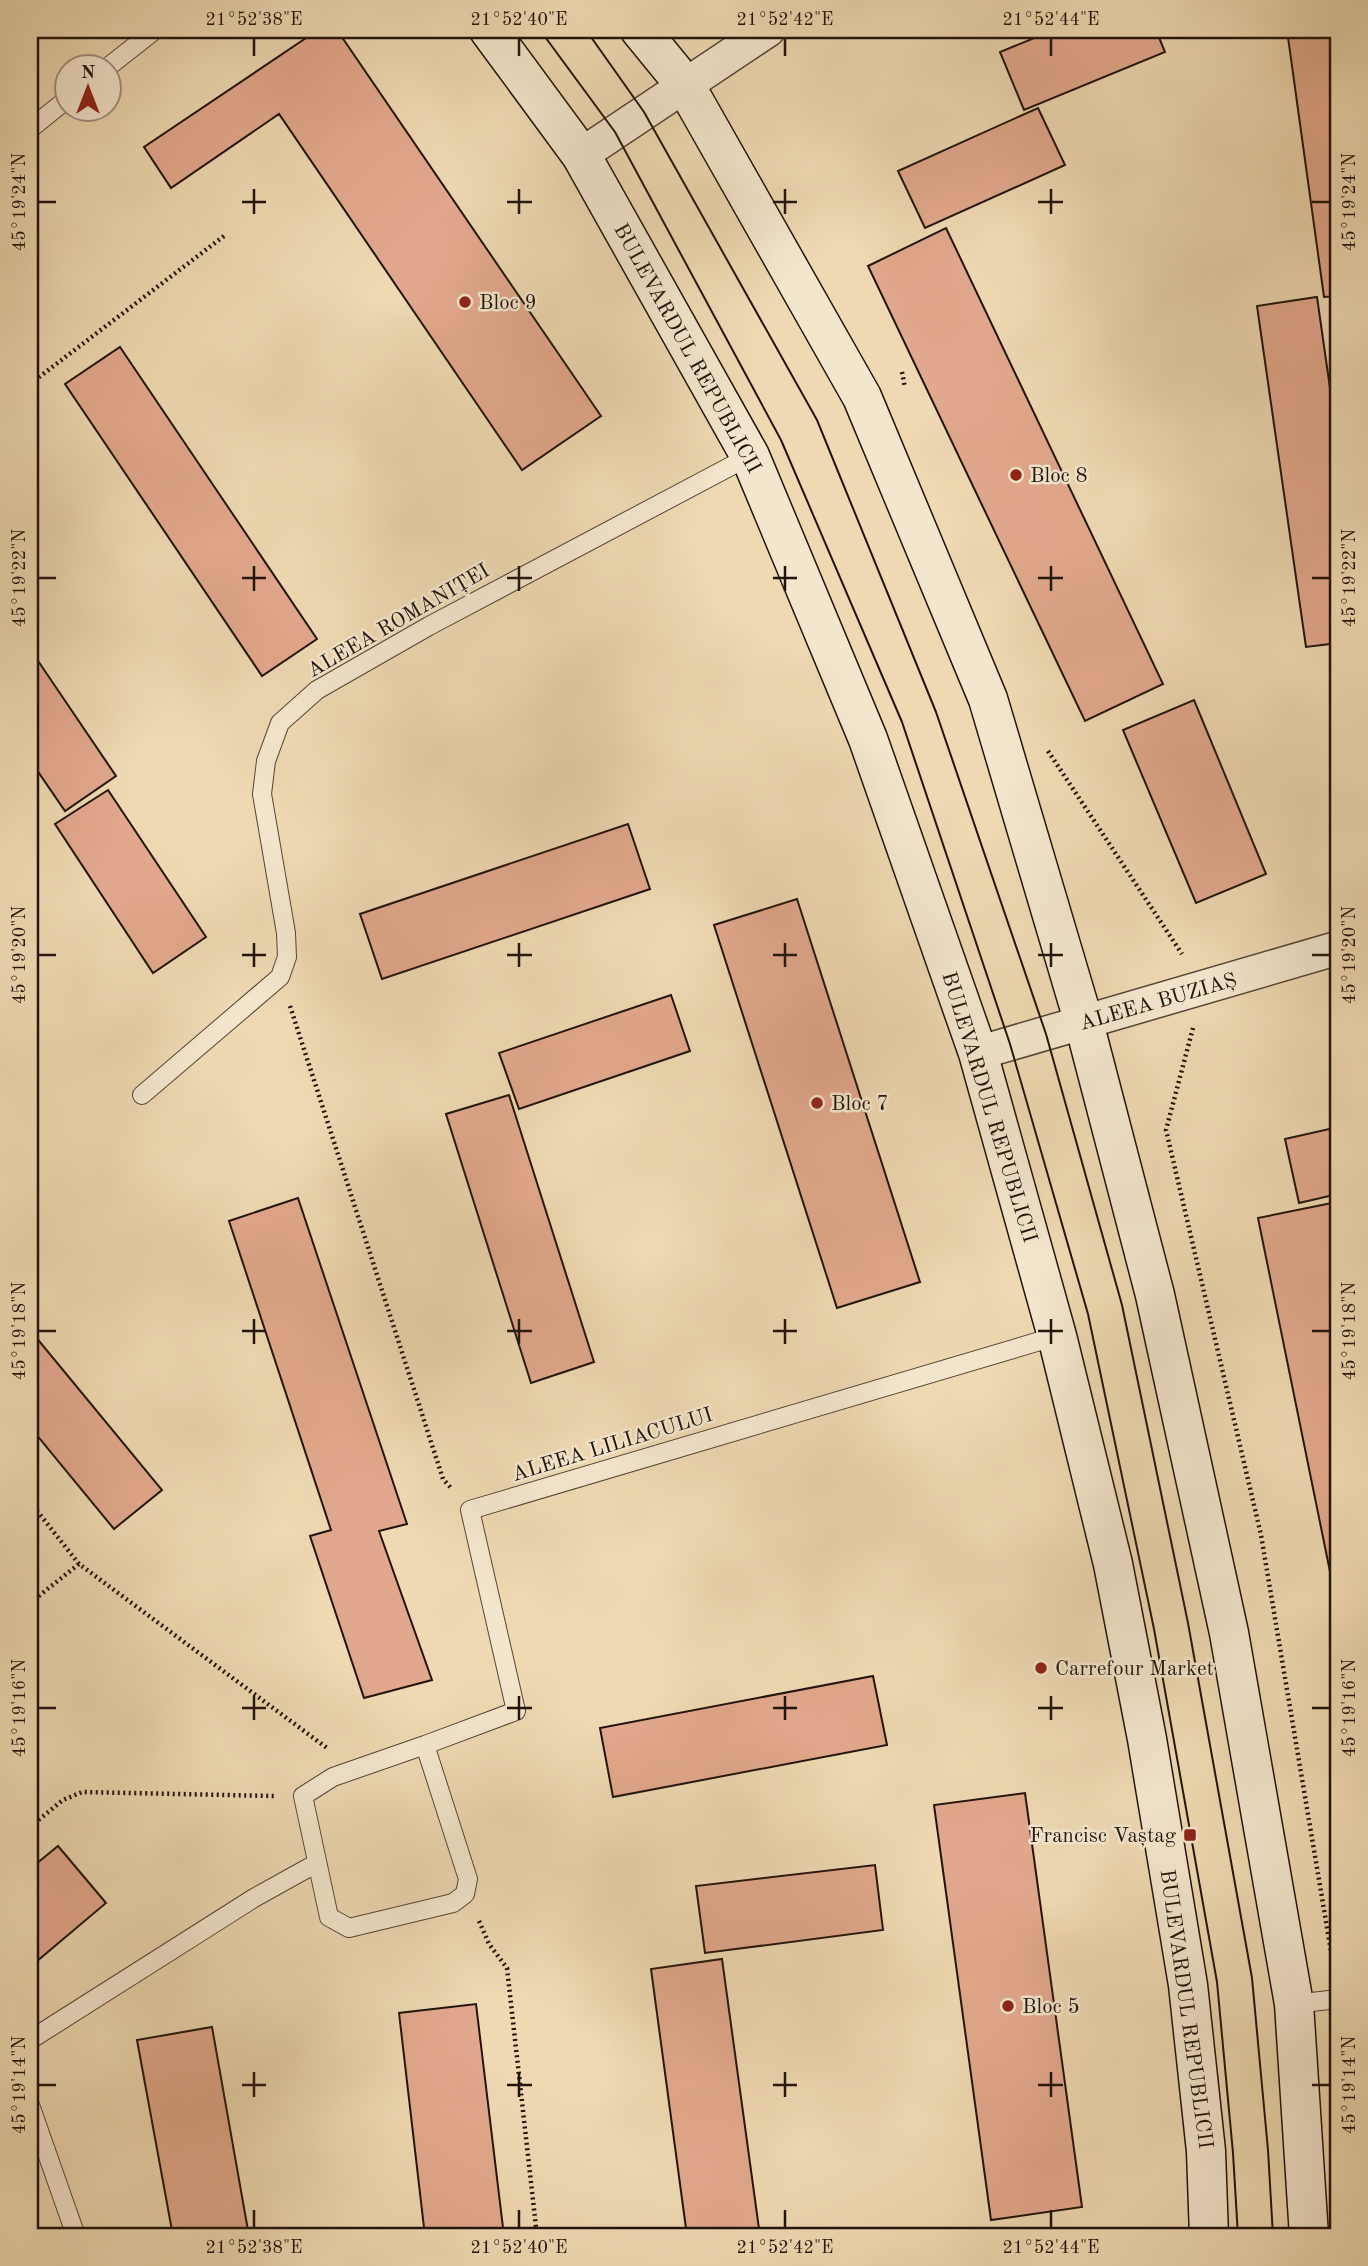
<svg xmlns="http://www.w3.org/2000/svg" width="1368" height="2266" font-family="'Old Standard TT',serif">
	<style>
		.building { fill: #e2a88d; stroke: #21140c; stroke-width: 2 }
		.lines { fill: none; stroke-linecap: round; stroke-linejoin: round }
		.service-casing { stroke: #544536; stroke-width: 20 }
		.minor-casing { stroke: #544536; stroke-width: 36 }
		.secondary-casing { stroke: #21140c; stroke-width: 41 }
		.path { stroke: #21140c; stroke-width: 4.5; stroke-dasharray: 2 3.5; stroke-linecap: butt }
		.service { stroke: #f4e6cd; stroke-width: 18 }
		.minor { stroke: #f4e6cd; stroke-width: 33 }
		.secondary { stroke: #f4e6cd; stroke-width: 38 }
		.tram { stroke: #21140c; stroke-width: 2 }
		.ticks { fill: none; stroke: #21140c; stroke-width: 2.5 }
		.poi-dot { fill: #8f2418; stroke: #f4e6cd; stroke-width: 2.5 }
		.labels { text-anchor: middle; stroke-width: 5; stroke-linejoin: round; paint-order: stroke }
		.poi-label { font-size: 21px; fill: #21140c; stroke: #f4e6cd; text-anchor: start }
		.street-label { font-size: 21px; fill: #21140c; stroke: #f4e6cd }
		.neatline { fill: none; stroke: #21140c; stroke-width: 2.5 }
		.ticks-label { font-size: 18px; text-anchor: middle; fill: #21140c }
	</style>
	<rect width="100%" height="100%" fill="#eed9b2"/>
	<filter id="stains"><feTurbulence type="fractalNoise" baseFrequency=".00286" numOctaves="4"/><feColorMatrix values="0 0 0 0 .2 0 0 0 0 .09 0 0 0 0 .02 0 0 0 .5 -.17"/></filter>
	<radialGradient id="worn" r=".72"><stop offset=".6" stop-color="#630" stop-opacity="0"/><stop offset="1" stop-color="#630" stop-opacity=".3"/></radialGradient>
	<path class="building" d="M318 30H337L601 416 522 470 279 114 171 188 144 147Z
		M1054 30H1156L1165 52 1024 110 1000 52Z
		M1287 30H1338V296L1324 297Z
		M1038 108 1065 165 925 228 898 171Z
		M946 228 1163 684 1085 721 868 266Z
		M1317 297 1338 444V643L1306 647 1257 306Z
		M120 347 317 639 262 676 65 384Z
		M30 649 116 776 65 811 30 760Z
		M1194 700 1266 874 1196 903 1123 730Z
		M108 790 206 937 153 973 55 824Z
		M628 824 650 889 382 979 360 914Z
		M797 899 920 1282 837 1308 714 925Z
		M671 995 690 1051 519 1109 499 1053Z
		M509 1095 594 1362 531 1383 446 1114Z
		M1338 1127V1194L1299 1203 1285 1139Z
		M298 1198 407 1524 379 1531 432 1680 364 1698 310 1536 331 1530 229 1221Z
		M1337 1202 1338 1207V1611L1258 1218Z
		M30 1330 162 1490 114 1529 30 1427Z
		M873 1676 887 1745 613 1797 600 1728Z
		M1025 1793 1082 2207 991 2220 934 1805Z
		M58 1846 106 1903 30 1967V1869Z
		M875 1865 883 1930 705 1953 696 1886Z
		M722 1959 760 2236H687L651 1969Z
		M476 2004 504 2236H425L399 2013Z
		M212 2027 249 2236H173L137 2040Z"/>
	<g class="lines">
		<defs>
			<path id="service" d="M108 67 155 30
				M30 129 66 100
				M142 1095 280 977 287 957 286 933 262 794 266 761 280 723 317 690 429 626 750 456
				M425 1745 468 1879 465 1894 453 1903 349 1928 329 1917 303 1796 333 1777 425 1745 516 1711 470 1510 1057 1336
				M1294 2004 1338 1999
				M30 2040 254 1898 317 1863
				M30 2105 76 2236"/>
			<path id="minor" d="M581 155 768 30
				M978 1053 1338 948"/>
			<path id="secondary" d="M489 30 581 155 750 456 868 739 978 1053 1057 1336 1113 1564 1147 1739 1188 1985 1206 2151 1209 2236
				M640 30 685 85 862 397 988 699 1084 1023 1155 1295 1229 1633 1294 2004 1309 2236"/>
		</defs>
		<use href="#service" class="service-casing"/>
		<use href="#minor" class="minor-casing"/>
		<use href="#secondary" class="secondary-casing"/>
		<path class="path" d="M902 372 905 388
			M30 384 224 236
			M1048 751 1182 954
			M290 1006 443 1479 451 1488
			M1193 1028 1166 1130 1261 1535 1334 1969
			M30 1502 79 1564 327 1748
			M30 1603 79 1564
			M30 1827 63 1800 82 1792 274 1796
			M479 1921 489 1944 507 1968 537 2236"/>
		<use href="#service" class="service"/>
		<use href="#minor" class="minor"/>
		<use href="#secondary" class="secondary"/>
		<path class="tram" d="M540 30 615 132 781 440 902 722 1010 1044 1088 1314 1154 1629 1217 1982 1233 2153 1238 2236
			M586 30 644 112 817 420 936 712 1046 1034 1122 1305 1188 1623 1252 1978 1268 2150 1273 2236"/>
	</g>
	<path class="ticks" d="M254 38V56M519 38V56M785 38V56M1051 38V56M254 189V214M519 189V214M785 189V214M1051 189V214M38 202H56M242 202H266M507 202H532M773 202H797M1038 202H1063M1312 202H1330M254 566V591M519 566V591M785 566V591M1051 566V591M38 578H56M242 578H266M507 578H532M773 578H797M1038 578H1063M1312 578H1330M254 943V967M519 943V967M785 943V967M1051 943V967M38 955H56M242 955H266M507 955H532M773 955H797M1038 955H1063M1312 955H1330M254 1319V1344M519 1319V1344M785 1319V1344M1051 1319V1344M38 1331H56M242 1331H266M507 1331H532M773 1331H797M1038 1331H1063M1312 1331H1330M254 1696V1720M519 1696V1720M785 1696V1720M1051 1696V1720M38 1708H56M242 1708H266M507 1708H532M773 1708H797M1038 1708H1063M1312 1708H1330M254 2072V2097M519 2072V2097M785 2072V2097M1051 2072V2097M38 2085H56M242 2085H266M507 2085H532M773 2085H797M1038 2085H1063M1312 2085H1330M254 2210V2228M519 2210V2228M785 2210V2228M1051 2210V2228"/>
	<g class="poi-dot">
		<circle cx="465" cy="302" r="7"/>
		<circle cx="1016" cy="475" r="7"/>
		<circle cx="817" cy="1103" r="7"/>
		<circle cx="1041" cy="1668" r="7"/>
		<rect x="1183" y="1828" width="14" height="14" rx="3.5"/>
		<circle cx="1008" cy="2006" r="7"/>
	</g>
	<g class="labels">
		<g class="poi-label">
			<text x="479" y="309">Bloc 9</text>
			<text x="1030" y="482">Bloc 8</text>
			<text x="831" y="1110">Bloc 7</text>
			<text x="1055" y="1675">Carrefour Market</text>
			<text x="1176" y="1842" text-anchor="end">Francisc Vaștag</text>
			<text x="1022" y="2013">Bloc 5</text>
		</g>
		<g class="street-label">
			<text transform="translate(688 348) rotate(61)" y="7">BULEVARDUL REPUBLICII</text>
			<text transform="translate(398 620) rotate(-30)" y="7">ALEEA ROMANIȚEI</text>
			<text transform="translate(1158 1001) rotate(-16)" y="7">ALEEA BUZIAȘ</text>
			<text transform="translate(990 1107) rotate(73)" y="7">BULEVARDUL REPUBLICII</text>
			<text transform="translate(612 1444) rotate(-17)" y="7">ALEEA LILIACULUI</text>
			<text transform="translate(1187 2009) rotate(82)" y="7">BULEVARDUL REPUBLICII</text>
		</g>
	</g>
	<rect width="1368" height="2266" fill="none" stroke="#eed9b2" stroke-width="77"/>
	<g transform="translate(88 88)"><circle r="33" fill="#f4e6cd" stroke="#a09280" stroke-width="2"/>
	<path d="M0-5L12 26L0 18L-12 26Z" fill="#8f2418"/>
	<text y="-10" font-size="19" font-weight="bold" text-anchor="middle" fill="#21140c">N</text>
	</g>
	<rect x="38" y="38" width="1292" height="2190" class="neatline"/>
	<g class="ticks-label">
		<text x="254" y="25">21°52'38"E</text>
		<text x="519" y="25">21°52'40"E</text>
		<text x="785" y="25">21°52'42"E</text>
		<text x="1051" y="25">21°52'44"E</text>
		<text transform="translate(19 202) rotate(-90)" y="6">45°19'24"N</text>
		<text transform="translate(1349 202) rotate(-90)" y="6">45°19'24"N</text>
		<text transform="translate(19 578) rotate(-90)" y="6">45°19'22"N</text>
		<text transform="translate(1349 578) rotate(-90)" y="6">45°19'22"N</text>
		<text transform="translate(19 955) rotate(-90)" y="6">45°19'20"N</text>
		<text transform="translate(1349 955) rotate(-90)" y="6">45°19'20"N</text>
		<text transform="translate(19 1331) rotate(-90)" y="6">45°19'18"N</text>
		<text transform="translate(1349 1331) rotate(-90)" y="6">45°19'18"N</text>
		<text transform="translate(19 1708) rotate(-90)" y="6">45°19'16"N</text>
		<text transform="translate(1349 1708) rotate(-90)" y="6">45°19'16"N</text>
		<text transform="translate(19 2085) rotate(-90)" y="6">45°19'14"N</text>
		<text transform="translate(1349 2085) rotate(-90)" y="6">45°19'14"N</text>
		<text x="254" y="2253">21°52'38"E</text>
		<text x="519" y="2253">21°52'40"E</text>
		<text x="785" y="2253">21°52'42"E</text>
		<text x="1051" y="2253">21°52'44"E</text>
	</g>
	<rect width="100%" height="100%" filter="url(#stains)"/>
	<rect width="100%" height="100%" fill="url(#worn)"/>
</svg>
